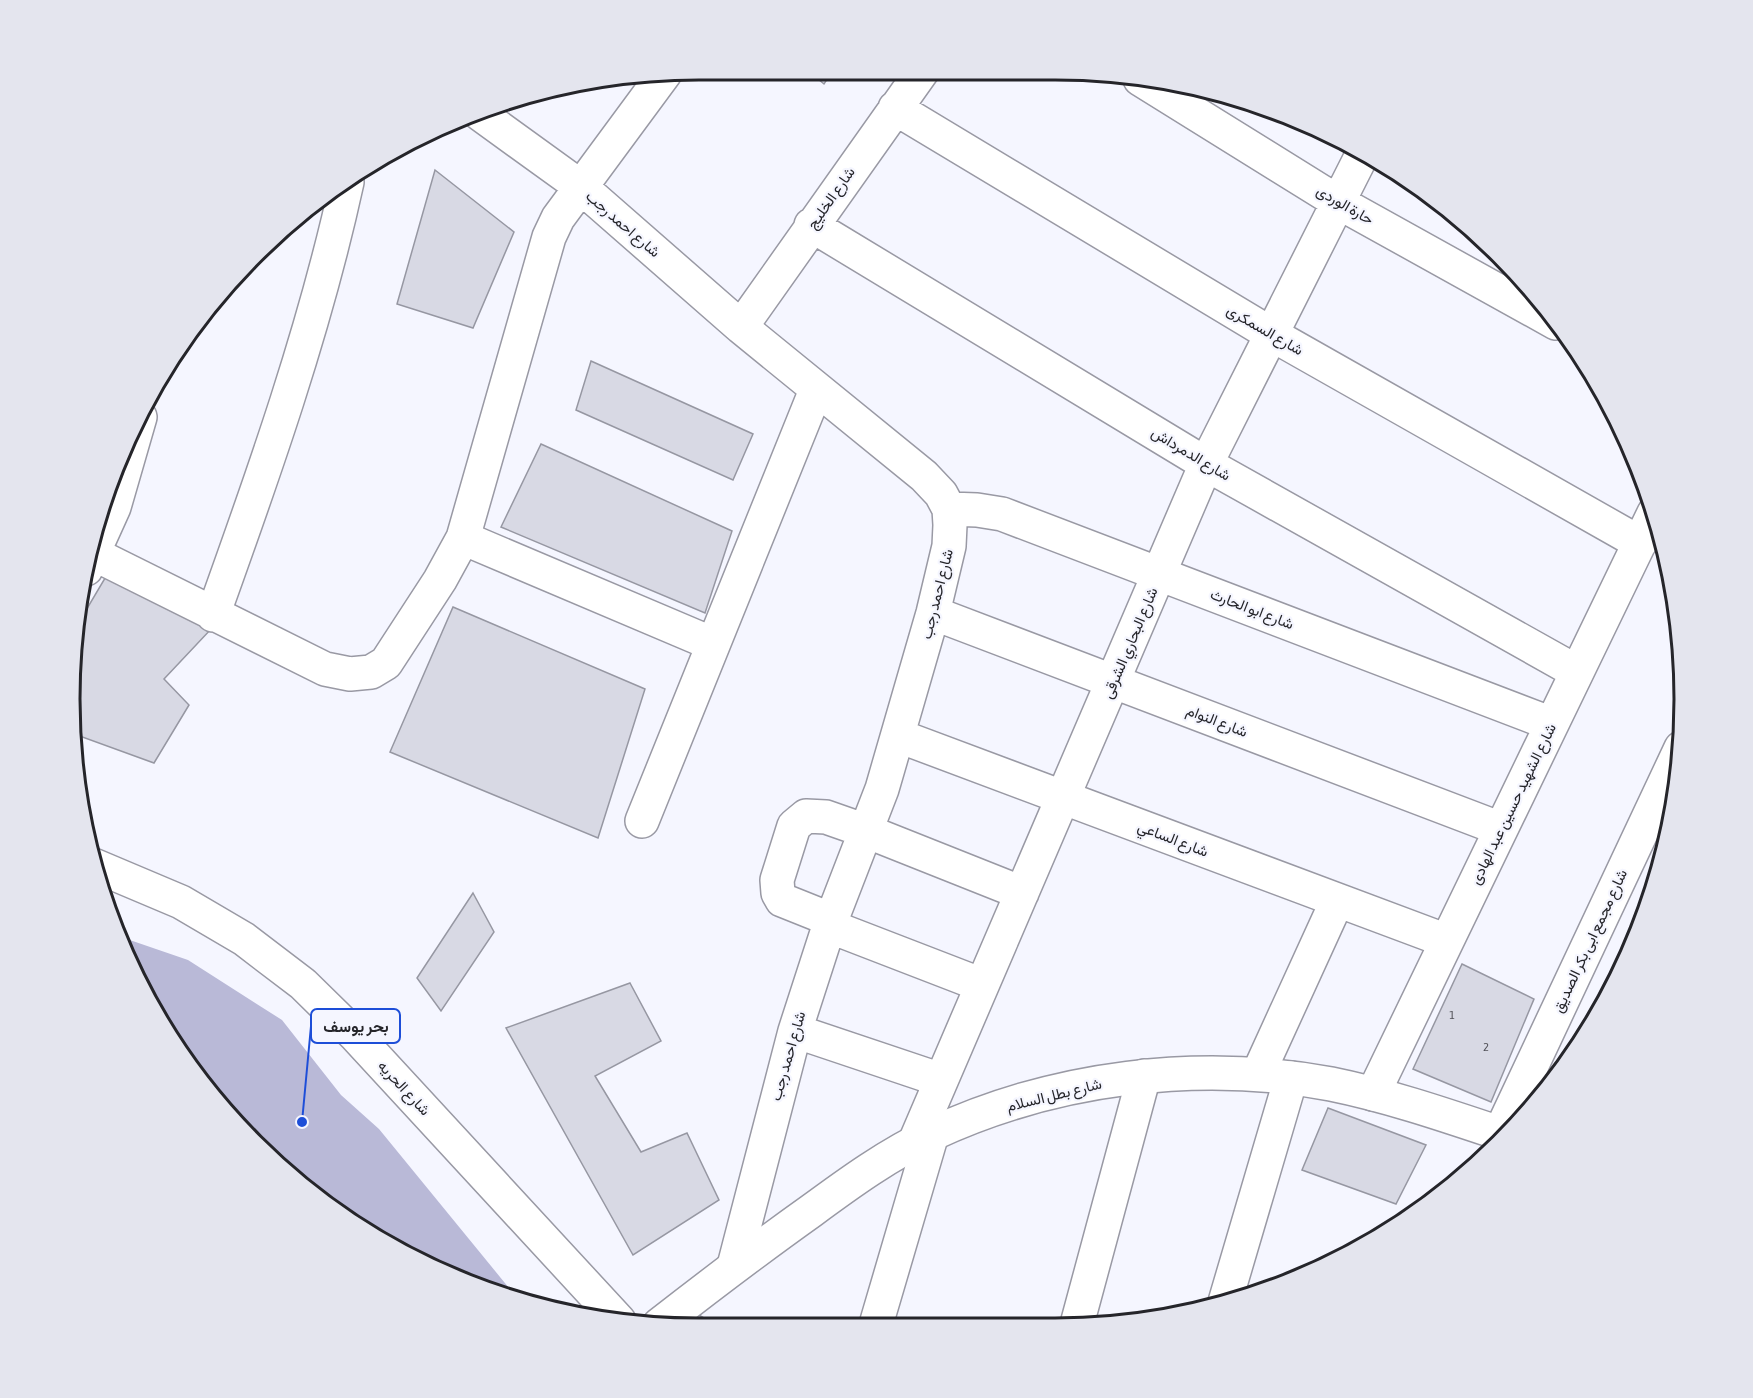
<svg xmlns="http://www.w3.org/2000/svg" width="1753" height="1398" font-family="'Asap Condensed',Vazirmatn,sans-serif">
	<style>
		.water { fill: #b9b9d7 }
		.building { fill: #d8d9e4; stroke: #9697a2; stroke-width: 1.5 }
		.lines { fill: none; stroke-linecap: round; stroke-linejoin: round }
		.minor-casing { stroke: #9999a4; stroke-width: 36 }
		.major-casing { stroke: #9999a4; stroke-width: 36 }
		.minor { stroke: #fff; stroke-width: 33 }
		.major { stroke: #fff; stroke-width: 33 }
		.labels { text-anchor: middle; stroke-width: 4.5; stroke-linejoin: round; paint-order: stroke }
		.number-label { font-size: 12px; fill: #525258 }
		.street-label { font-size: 15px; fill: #25252a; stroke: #f5f6ff }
		.rim { fill: none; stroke: #25252a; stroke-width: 3 }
		.leader { fill: none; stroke: #1d4ed8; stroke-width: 2 }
		.callout-dot { fill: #1d4ed8; stroke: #f5f6ff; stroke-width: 2 }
		.callout { fill: #f5f6ff; stroke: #1d4ed8; stroke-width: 2 }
		.callout-label { font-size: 16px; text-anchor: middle; font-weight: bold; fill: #25252a }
	</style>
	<rect width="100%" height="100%" fill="#f5f6ff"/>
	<path class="water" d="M121 937 188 960 282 1020 341 1095 379 1129 518 1299 458 1281 316 1199 225 1114 153 1014Z"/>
	<path class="building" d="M806 69H834L824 84Z
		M435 170 514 232 473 328 397 304Z
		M591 361 753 434 733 480 576 410Z
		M541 444 732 531 705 613 501 527Z
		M111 568 213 627 164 679 189 705 154 763 74 734 69 699 79 622Z
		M453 607 645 689 598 838 390 752Z
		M473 893 494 932 441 1011 417 978Z
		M1462 964 1534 999 1491 1102 1413 1069Z
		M630 983 661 1041 595 1076 641 1152 687 1133 719 1200 633 1255 506 1028Z
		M1573 1044 1577 1046 1563 1068Z
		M1328 1108 1426 1145 1396 1204 1302 1170Z
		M697 1314 723 1329 693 1328Z"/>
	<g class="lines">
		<defs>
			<path id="minor" d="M1140 79 1338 202 1556 323
				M895 108 1271 334 1640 543
				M480 114 581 187 741 327 924 476 941 494 949 509 950 525 949 546 933 613 882 789 829 926 795 1031 734 1266
				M811 225 1206 464 1577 672
				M741 327 923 70
				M949 509 977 510 1002 514 1552 724
				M463 538 713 644
				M94 554 325 669 350 674 371 672 386 663 440 580 463 538 549 237 558 218 665 73
				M86 569 114 507 140 417
				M933 613 1501 829
				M213 615C264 473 315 329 347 182
				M899 736 1447 941
				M642 821 816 390
				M832 920 782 900 778 893 777 880 794 826 806 816 826 817 866 831 1022 893
				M829 926 982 985
				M795 1031 941 1080
				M1258 1074 1337 901
				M1373 1094 1654 513
				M1500 1133 1681 748
				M914 1144 1206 464 1364 151
				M1225 1302 1291 1078
				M875 1328 932 1134
				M1076 1328 1144 1076"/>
			<path id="major" d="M91 864 181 902 244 939 303 984 356 1036 619 1321
				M659 1325C709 1286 759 1248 811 1211 849 1183 889 1154 932 1134 1054 1077 1199 1059 1331 1084 1390 1096 1448 1116 1505 1135"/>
		</defs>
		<use href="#minor" class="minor-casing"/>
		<use href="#major" class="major-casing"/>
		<use href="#minor" class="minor"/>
		<use href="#major" class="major"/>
	</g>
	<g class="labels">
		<g class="number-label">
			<text x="1452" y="1019">1</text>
			<text x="1486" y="1051">2</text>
		</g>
		<g class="street-label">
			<text transform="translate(831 198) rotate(-55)" y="5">شارع الخليج</text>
			<text transform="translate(1345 205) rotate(30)" y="5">حارة الوردى</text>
			<text transform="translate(623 224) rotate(41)" y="5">شارع احمد رجب</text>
			<text transform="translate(1265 330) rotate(30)" y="5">شارع السمكرى</text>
			<text transform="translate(1191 454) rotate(31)" y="5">شارع الدمرداش</text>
			<text transform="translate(937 594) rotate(-76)" y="5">شارع احمد رجب</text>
			<text transform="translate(1252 609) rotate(21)" y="5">شارع ابو الحارث</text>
			<text transform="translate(1130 643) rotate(-67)" y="5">شارع البحاري الشرقى</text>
			<text transform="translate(1217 721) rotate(21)" y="5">شارع النوام</text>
			<text transform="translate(1513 804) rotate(-64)" y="5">شارع الشهيد حسين عبد الهادى</text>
			<text transform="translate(1173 839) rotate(21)" y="5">شارع الساعي</text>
			<text transform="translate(1590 941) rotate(-65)" y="5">شارع مجمع ابى بكر الصديق</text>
			<text transform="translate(788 1056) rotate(-74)" y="5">شارع احمد رجب</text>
			<text transform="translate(404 1088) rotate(47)" y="5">شارع الحريه</text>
			<text transform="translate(1054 1095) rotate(-14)" y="5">شارع بطل السلام</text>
		</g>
	</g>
	<path d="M0 0H1753V1398H0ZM699 80H1055A619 619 0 0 1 1674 699V699A619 619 0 0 1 1055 1318H699A619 619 0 0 1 80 699V699A619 619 0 0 1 699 80Z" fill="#e4e5ee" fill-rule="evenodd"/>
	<path class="rim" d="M699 80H1055A619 619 0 0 1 1674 699V699A619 619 0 0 1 1055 1318H699A619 619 0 0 1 80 699V699A619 619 0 0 1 699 80Z"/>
	<path class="leader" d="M302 1122L311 1026"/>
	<circle class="callout-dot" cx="302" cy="1122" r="6"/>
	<rect class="callout" x="311" y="1009" width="89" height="34" rx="6"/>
	<g class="callout-label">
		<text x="356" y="1032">بحر يوسف</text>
	</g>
</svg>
